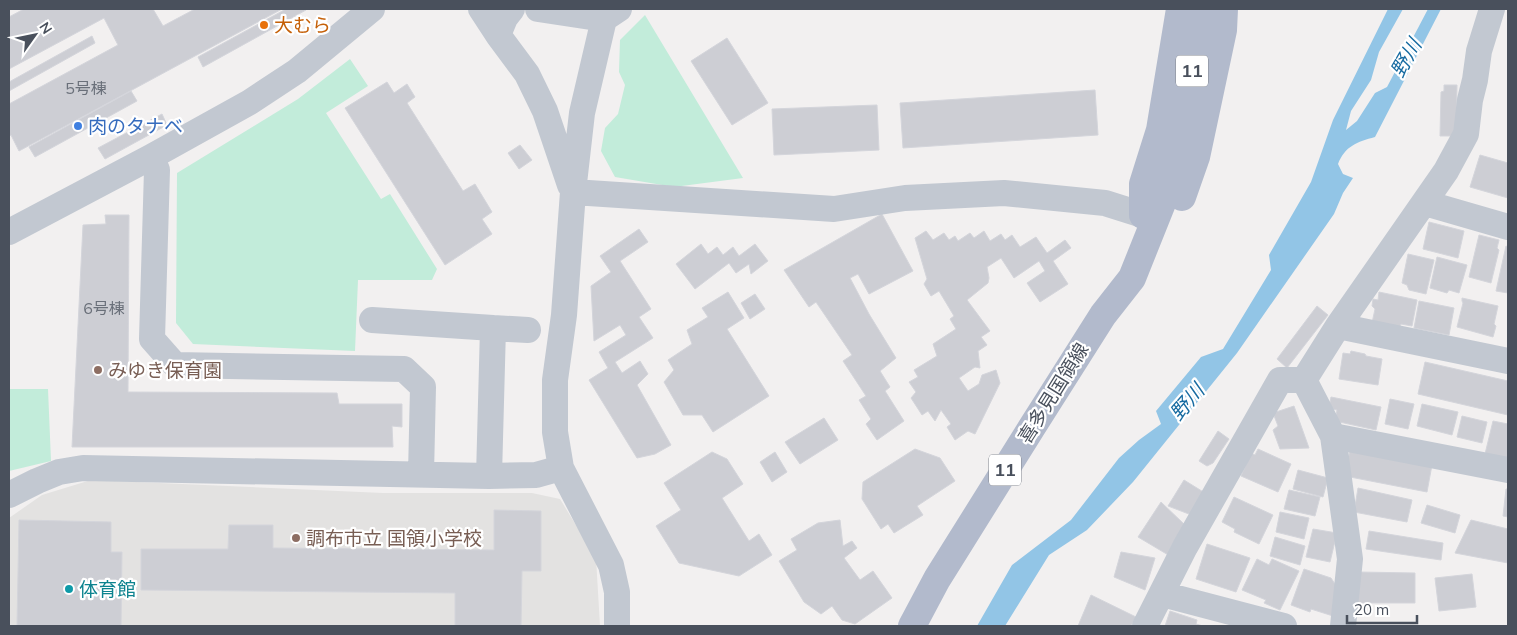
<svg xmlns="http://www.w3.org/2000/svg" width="1517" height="635" font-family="Mulish,'Noto Sans JP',sans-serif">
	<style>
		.education { fill: #e3e2e1 }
		.green { fill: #c2ecda }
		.water { fill: #92c5e6 }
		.building { fill: #cdced4; stroke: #d4d5db }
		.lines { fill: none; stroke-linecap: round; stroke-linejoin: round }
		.minor { stroke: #c2c8d1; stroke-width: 26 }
		.major { stroke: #b2bacc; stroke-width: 28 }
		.food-dot { fill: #e8710a; stroke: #fff; stroke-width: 2 }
		.shop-dot { fill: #3f7fe0; stroke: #fff; stroke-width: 2 }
		.education-dot { fill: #8d6e63; stroke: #fff; stroke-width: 2 }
		.culture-dot { fill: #0f9aa8; stroke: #fff; stroke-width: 2 }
		.labels { text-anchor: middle; stroke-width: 4.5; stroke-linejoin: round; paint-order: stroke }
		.number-label { font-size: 16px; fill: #6a707a }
		.shield { fill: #fff; stroke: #80848d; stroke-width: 1 }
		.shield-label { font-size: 18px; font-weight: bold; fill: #49505c }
		.food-label { font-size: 19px; fill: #c56008; stroke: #fff; text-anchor: start }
		.shop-label { font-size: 19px; fill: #366cbe; stroke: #fff; text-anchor: start }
		.education-label { font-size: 19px; fill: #785e54; stroke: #fff; text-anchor: start }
		.street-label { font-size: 19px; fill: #49505c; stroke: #fff }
		.culture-label { font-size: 19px; fill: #0d838f; stroke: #fff; text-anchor: start }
		.water-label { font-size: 20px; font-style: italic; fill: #176ba1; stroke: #fff }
	</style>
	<rect width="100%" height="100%" fill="#f2f0f0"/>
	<path class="education" d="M91 480 383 493H532L560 499 596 558 600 626H9V518L42 495Z"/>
	<path class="green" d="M645 15 651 25 743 178 674 187 615 177 601 151 605 128 618 114 625 85 619 72 620 40Z
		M350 59 368 86 326 113 381 199 390 194 437 269 432 280H358L355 351 193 344 176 323 177 173 298 99Z
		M9 389H48L51 461 9 471Z"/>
	<path class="water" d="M1388 9H1403L1379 52 1371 80 1351 111 1346 130 1357 121 1375 93 1387 87 1428 9H1441L1375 137C1357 142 1345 146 1338 164L1343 174 1353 178 1343 193 1334 214 1237 353 1133 482 1087 530 1049 555 1005 626H977L1012 565 1071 520 1119 458 1139 440 1161 424 1156 411 1201 357 1223 349 1271 270 1269 255 1311 182 1333 120Z"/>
	<path class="building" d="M24 9H153L163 26 195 9H282L19 151 11 135 9 136V104L118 45 104 18 9 69V17Z
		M286 9H305L306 10 203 67 198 57Z
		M92 36 95 43 9 91V82Z
		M727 38 768 103 732 125 691 61Z
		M387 82 394 93 407 84 415 97 407 103 463 191 475 184 492 212 482 219 492 234 445 265 345 108Z
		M1444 85H1457L1456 136H1440L1441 92 1444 91Z
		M1095 90 1098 135 903 148 900 103Z
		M131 91 137 101 35 157 29 147Z
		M877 105 879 150 774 155 772 109Z
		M162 114 167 125 105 159 98 148Z
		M520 145 532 160 519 169 508 153Z
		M1480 155 1508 163V198L1470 187Z
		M882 214 913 271 869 294 858 274 850 278 869 314 896 358 880 371 890 387 885 391 904 421 877 440 866 424 871 419 859 400 866 396 843 361 852 355 816 302 809 307 784 270Z
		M105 215H129L128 392 337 393 339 404H402V427L392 426 393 447H72L83 225 106 224Z
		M1429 222 1464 231 1458 258 1423 249Z
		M639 229 648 242 620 261 651 309 639 317 653 338 615 362 622 373 640 361 648 374 637 385 671 445 655 454 637 458 589 380 608 368 599 352 626 335 620 325 594 341 591 286 611 272 600 256Z
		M926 231 933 240 944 233 949 240 955 236 958 241 970 233 974 238 984 231 990 241 1001 234 1005 240 1012 235 1020 247 1036 237 1047 253 1065 240 1071 248 1053 261 1068 284 1040 302 1027 283 1045 271 1039 261 1014 278 1001 258 987 267 989 278 988 283 967 300 990 331 981 337 987 345 978 351 980 368 975 367 959 378 968 391 979 384 982 375 996 370 1000 383 975 434 968 431 955 440 947 427 951 424 941 410 935 421 928 411 922 415 911 398 916 392 909 382 918 377 914 370 937 356 933 344 956 329 950 319 954 316 939 291 931 296 924 284 927 279 915 238Z
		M1479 235 1499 240 1497 248 1499 250 1491 283 1469 277Z
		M701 244 708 254 717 247 723 255 733 247 739 256 755 244 768 261 751 274 749 264 736 273 729 263 695 289 676 264Z
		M1506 246 1508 247V293L1496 291Z
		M1408 254 1434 260 1426 294 1409 290 1407 285 1402 283Z
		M1437 257 1467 265 1459 293 1449 290 1447 293 1430 288Z
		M728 292 744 318 727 329 769 396 713 432 702 415H683L664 382 674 370 668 360 692 344 687 330 708 317 702 308Z
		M1379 292 1417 300 1412 326 1401 324 1399 328 1372 323 1375 309 1372 306 1373 299 1378 300Z
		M755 294 765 309 750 319 741 303Z
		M1462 298 1498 306 1494 324 1496 326 1493 337 1457 327 1463 303 1462 301Z
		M1419 301 1454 308 1449 335 1414 328Z
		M1317 306 1328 315 1287 368 1277 359Z
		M1351 351 1365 354 1366 356 1382 359 1378 385 1339 379 1343 353 1350 354Z
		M1425 362 1508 381V415L1418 394Z
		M1331 397 1381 407 1376 430 1335 421 1337 410 1329 408Z
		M1390 399 1414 404 1408 429 1385 424Z
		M1422 404 1458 412 1452 435 1417 426Z
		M1294 406 1309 448 1280 449 1273 430 1278 426 1273 413Z
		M1462 416 1487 422 1482 443 1457 437Z
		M824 418 838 440 800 464 785 442Z
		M1493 421 1508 424V459L1485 454Z
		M1218 431 1229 439 1213 463 1207 466 1199 461Z
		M915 449 940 458 955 481 917 506 923 515 894 533 888 524 881 529 862 499 863 482Z
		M1258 449 1291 464 1278 492 1241 476 1251 453 1255 455Z
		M1350 449 1432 465 1427 492 1345 476Z
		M712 452 727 459 743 484 722 498 749 541 759 534 772 555 739 576 679 563 656 526 681 510 664 483Z
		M775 452 787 472 772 482 760 462Z
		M1298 470 1328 478 1323 497 1293 489Z
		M1184 480 1205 493 1194 516 1168 506Z
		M1358 488 1412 500 1407 522 1354 512Z
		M1506 489H1508V517L1503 516Z
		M1289 490 1320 497 1315 516 1284 509Z
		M1234 497 1273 515 1259 544 1234 532 1235 529 1222 522Z
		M1161 502 1184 524 1170 556 1138 537Z
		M1427 505 1460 515 1455 533 1421 523Z
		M494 510 541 511V571H522L521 626H455V593L141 590V549H228L229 525H273V548L494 550Z
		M1280 512 1309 518 1304 539 1276 532Z
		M19 520 111 522V552H122L121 626H17Z
		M840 520 843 546 852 541 857 548 844 558 860 580 873 571 892 598 855 624 842 620 832 606 821 614 804 602 779 561 797 550 791 539 818 523Z
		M1471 520 1508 529V563L1455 553Z
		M1313 529 1337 533 1330 562 1306 557Z
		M1369 531 1443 543 1441 560 1366 549Z
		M1275 537 1305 546 1300 565 1270 556Z
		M1207 544 1250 558 1236 592 1196 579Z
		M1121 552 1155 558 1145 590 1114 577Z
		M1257 559 1269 565 1272 559 1299 571 1280 610 1264 603 1266 600 1242 590Z
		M1304 569 1331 578 1341 593 1333 616 1311 609 1310 612 1291 605Z
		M1358 572 1415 573V603H1357Z
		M1472 574 1476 607 1439 611 1435 578Z
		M1091 595 1136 617 1131 626H1078Z
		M1170 611 1197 620 1196 624 1203 626H1165Z"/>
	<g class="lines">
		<path class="minor" d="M481 9 498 35 527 74 545 111 570 185
			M538 9 604 19
			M498 35 505 18 512 9
			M151 157 157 170 152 339 175 365 404 369 423 387 421 474
			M573 192 834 209 905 198 1004 193 1105 203 1143 215
			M1425 203 1508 227
			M9 232 151 157 250 102 297 71 372 9
			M372 320 493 328 489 476
			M1338 326 1508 361
			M493 328 528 330
			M1304 380 1338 326 1446 171 1466 134 1470 100 1475 80 1479 51 1492 9
			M1304 380 1333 436 1350 559 1343 626
			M1333 436 1508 470
			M9 495 37 481 59 472 83 468 489 476 536 475 561 468
			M1162 594 1284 626
			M617 626V592L611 565 561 468 555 432V380L564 315 573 192 582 113 604 19 619 9
			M1145 626 1185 547 1280 380H1304"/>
		<path class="major" d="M1182 197 1196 157 1223 30 1224 9
			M1143 215V184L1160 130 1180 9
			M912 626 937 579 1032 427 1103 315 1132 278 1174 173 1179 133 1192 76 1203 9"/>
	</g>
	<circle class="food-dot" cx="264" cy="25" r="5"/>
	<circle class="shop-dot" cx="78" cy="126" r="5"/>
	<g class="education-dot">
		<circle cx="98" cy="370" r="5"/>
		<circle cx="296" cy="538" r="5"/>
	</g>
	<circle class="culture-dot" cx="69" cy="589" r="5"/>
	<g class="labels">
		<g class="number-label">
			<text x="86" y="94">5号棟</text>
			<text x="104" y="314">6号棟</text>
		</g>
		<g class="shield">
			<rect x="1176" y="55.5" width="32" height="31" rx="4"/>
			<rect x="989" y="454.5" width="32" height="31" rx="4"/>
		</g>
		<g class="shield-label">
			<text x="1192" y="77">11</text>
			<text x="1005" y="476">11</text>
		</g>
		<g class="food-label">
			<text x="274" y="32">大むら</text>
		</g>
		<g class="shop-label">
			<text x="88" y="133">肉のタナベ</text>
		</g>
		<g class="education-label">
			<text x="108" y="377">みゆき保育園</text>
			<text x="306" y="545">調布市立 国領小学校</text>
		</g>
		<g class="street-label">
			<text transform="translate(1053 393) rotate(-58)" y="7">喜多見国領線</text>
		</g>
		<g class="culture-label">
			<text x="79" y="596">体育館</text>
		</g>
		<g class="water-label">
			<text transform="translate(1406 58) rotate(-60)" y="7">野川</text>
			<text transform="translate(1187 402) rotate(-49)" y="7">野川</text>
		</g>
	</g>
	<rect width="1517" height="635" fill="none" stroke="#49505c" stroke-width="20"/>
	<g transform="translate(35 35) rotate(57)" stroke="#ffffff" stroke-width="4" paint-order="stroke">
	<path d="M0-4L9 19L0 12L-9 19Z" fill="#49505c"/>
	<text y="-8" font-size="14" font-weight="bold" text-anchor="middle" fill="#49505c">N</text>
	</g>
	<path d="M1347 615v8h70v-8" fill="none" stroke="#49505c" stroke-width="2.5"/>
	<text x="1354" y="615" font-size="15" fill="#49505c" stroke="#ffffff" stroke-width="4" paint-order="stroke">20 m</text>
</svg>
